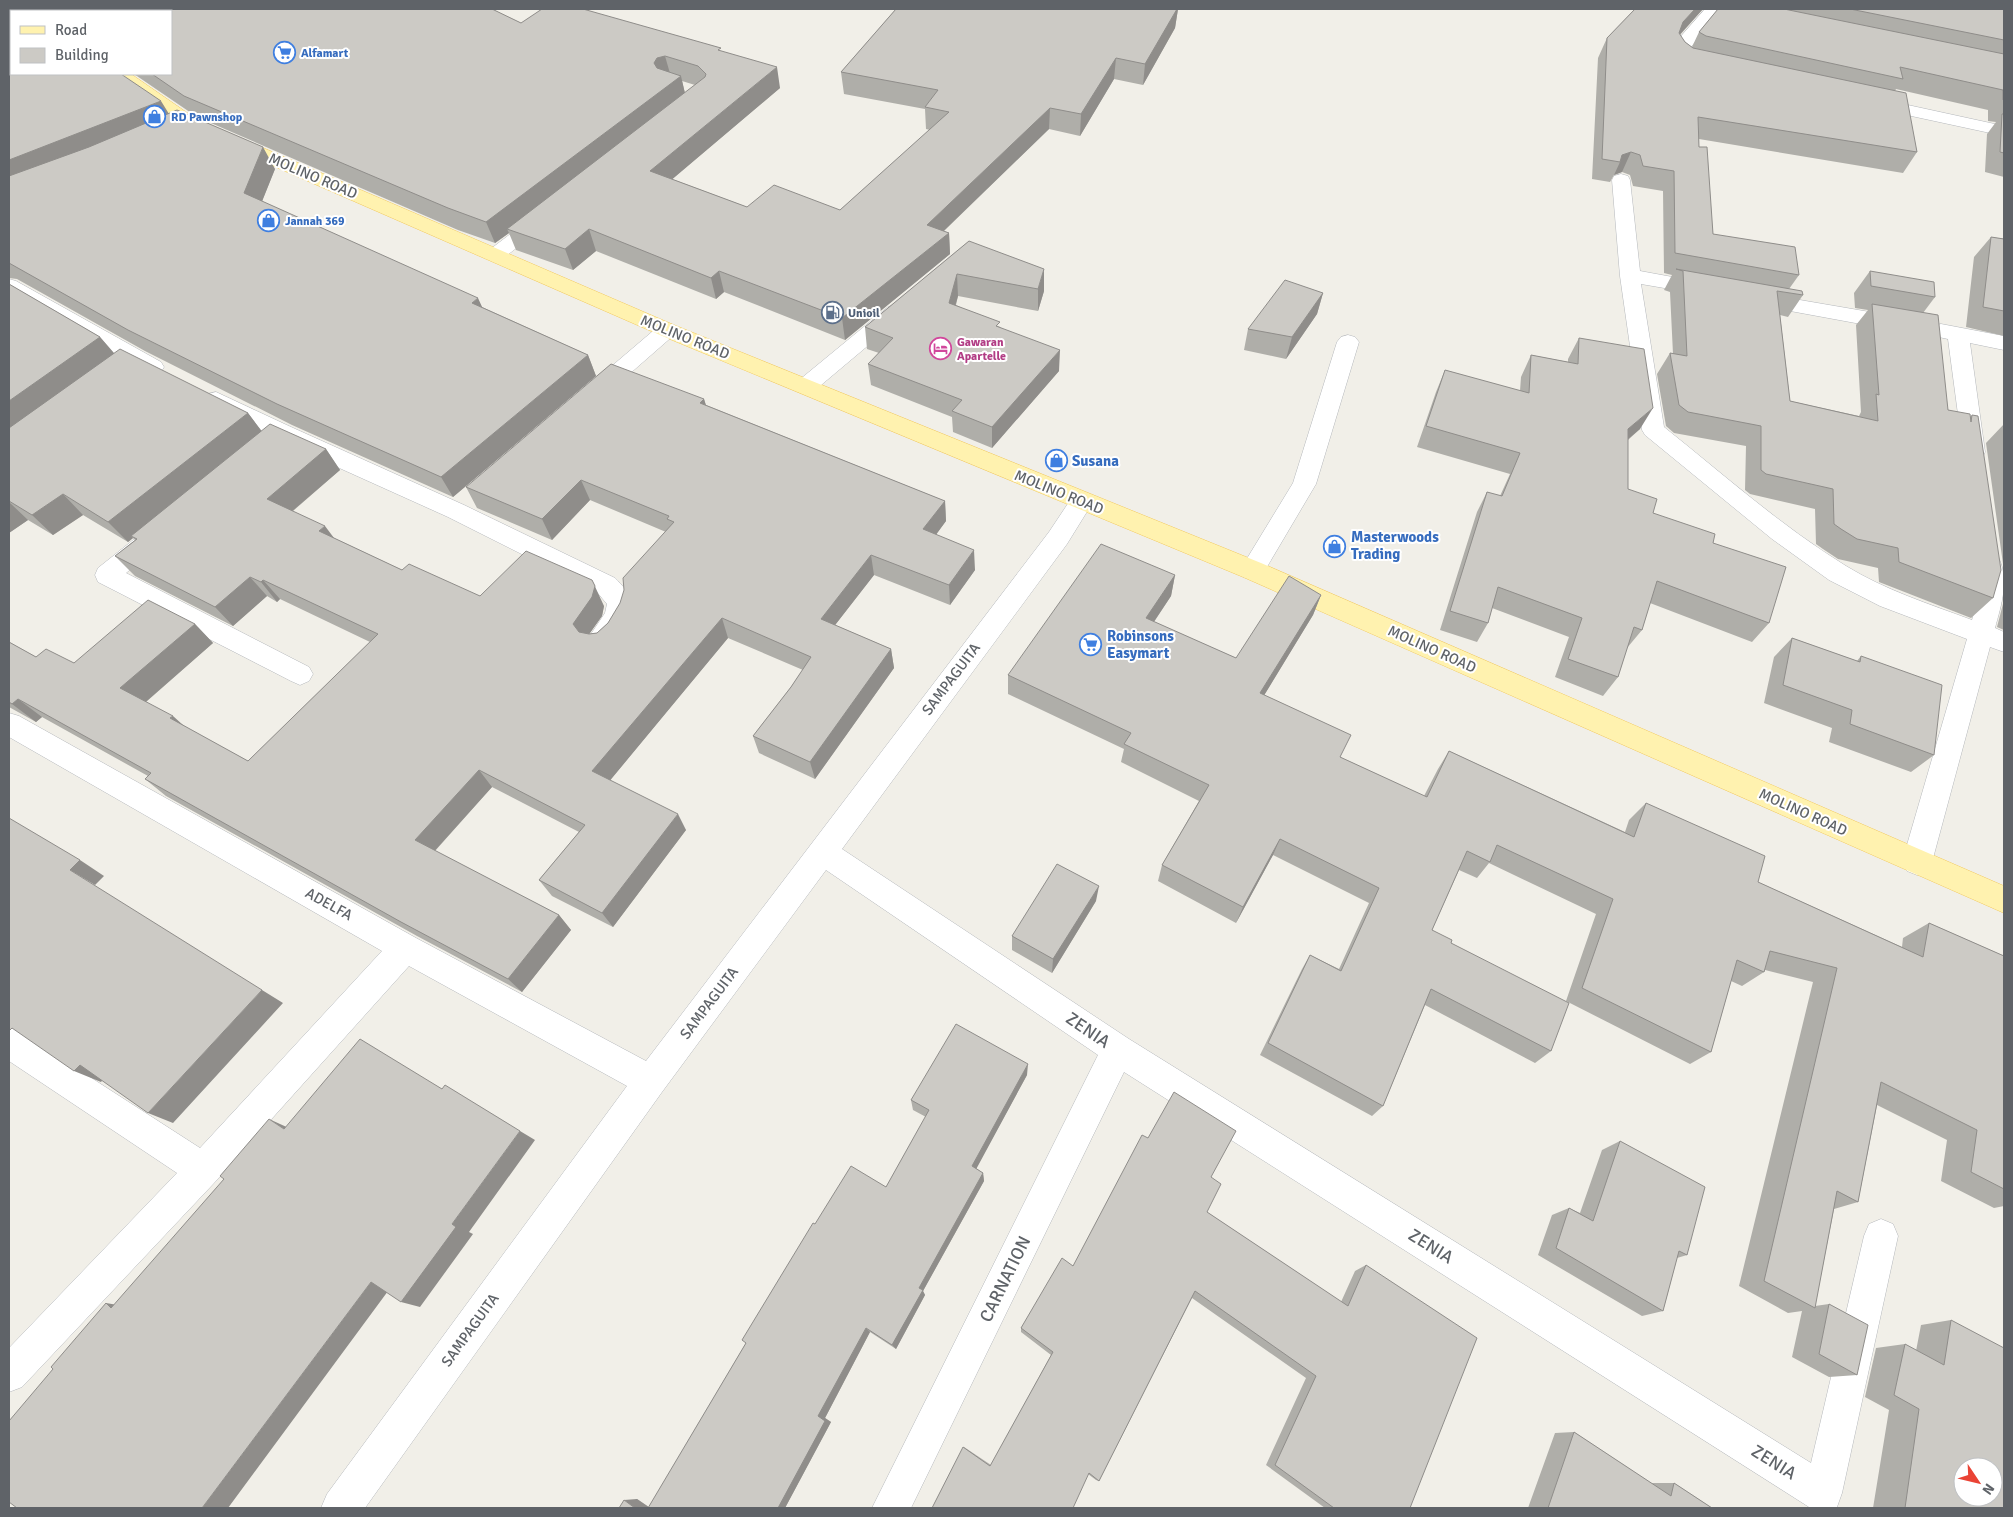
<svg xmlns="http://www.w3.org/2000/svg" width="2013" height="1517" font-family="Signika,sans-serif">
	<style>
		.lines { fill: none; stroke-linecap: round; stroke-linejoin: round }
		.minor-casing { stroke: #b5b8bc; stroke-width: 1 }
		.major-casing { stroke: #f2c960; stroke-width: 1 }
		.minor { fill: #fff; fill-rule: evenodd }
		.major { fill: #fff2af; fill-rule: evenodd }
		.wall { fill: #afaea9; fill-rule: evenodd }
		.shaded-wall { fill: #8f8d8a }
		.building { fill: #cccac5; stroke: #8f8d8a; fill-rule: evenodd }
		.labels { text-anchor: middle; stroke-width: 4; stroke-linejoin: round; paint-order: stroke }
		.far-shop-label { font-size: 12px; font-weight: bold; fill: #366cbe; stroke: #fff; text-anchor: start }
		.far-service-label { font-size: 12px; font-weight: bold; fill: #4e5e75; stroke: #fff; text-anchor: start }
		.far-hotel-label { font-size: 12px; font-weight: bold; fill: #b23c85; stroke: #fff; text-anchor: start }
		.street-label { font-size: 15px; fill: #5f6368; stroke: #fff }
		.shop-label { font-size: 15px; font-weight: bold; fill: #366cbe; stroke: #fff; text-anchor: start }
		.near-street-label { font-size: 18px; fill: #5f6368; stroke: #fff }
	</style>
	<rect width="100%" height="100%" fill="#f1efe8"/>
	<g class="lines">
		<defs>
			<path id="minor" d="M1705 9H1721L1687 52C1693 58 1704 58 1708 65L1706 69C1692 72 1678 64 1671 52L1675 43Z
				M1871 97 2004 126V136L1865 106 1862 102 1865 98Z
				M1621 174 1628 176 1630 180 1640 271 1705 283 1712 285 1715 289 1712 293 1705 295 1641 284 1664 427C1723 474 1781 526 1846 566 1885 590 1929 604 1972 620L1981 590 1977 564 1980 557 1989 555 1998 557C2010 580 2001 605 1995 628L2004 632V652L1990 647 1932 862 1927 871 1917 875 1907 871 1902 862 1967 639 1880 606 1829 580 1772 539 1645 435 1642 430 1620 276 1612 180 1614 176Z
				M541 214 548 216 551 220 548 224 502 259 495 261 488 259 485 255 488 251 534 216Z
				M9 279 16 281 161 362 164 367 161 372 153 374 145 372 9 293Z
				M1759 293 1899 317 1906 319 1909 324 1906 329 1899 331 1752 304 1749 299 1752 294Z
				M895 305 902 307 905 312 902 317 814 391 806 393 798 391 795 386 798 381 888 307Z
				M667 323 674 325 677 330 674 335 602 398 594 400 586 398 583 393 586 388 660 325Z
				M1941 324 2004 336V350L1970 343 1985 452 1982 458 1974 460 1966 458 1963 452 1948 339 1934 336 1931 331 1934 326Z
				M1348 335 1355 337 1359 342 1316 484 1261 577 1252 579 1243 577 1240 570 1293 483 1337 342 1341 337Z
				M216 392 291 427 464 505 615 578C622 585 631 594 632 605 632 614 618 639 610 642 604 645 601 643 595 641L591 634 605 613 607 604 597 592 448 517 275 439 208 404 205 399 208 394Z
				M1081 493 1089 496 1093 502 1067 544 842 849 1129 1039 1811 1463 1864 1236 1869 1224 1881 1219 1893 1224 1898 1236 1842 1493 1837 1507 1833 1508 1809 1507 1124 1072 911 1508H872L1098 1055 826 870 662 1092 365 1508H321L327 1494 627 1086 409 966 215 1182 22 1387 9 1392V1348L177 1173 9 1061V1027L20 1032 200 1148 382 951 9 737V713L19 716 416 938 646 1061 1049 532 1073 496Z
				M151 530 160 533 163 539 160 545 126 573 309 667 313 674 309 681 300 685 291 681 98 582 95 575 98 568 142 533Z"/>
			<path id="major" d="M112 74H131L196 119 674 325 1261 563 2004 886V913L1243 577 660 335 184 127 114 78Z"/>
		</defs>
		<use href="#minor" class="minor-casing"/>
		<use href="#major" class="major-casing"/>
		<use href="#minor" class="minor"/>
		<use href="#major" class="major"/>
	</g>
	<path class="wall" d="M89 9H492L521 23 721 51 780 88 672 179 747 207 840 210 930 130 926 129 925 109 844 94 841 72 896 9H1178L1175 28 1143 85 1114 79 1080 136 1049 129 944 231 949 233 950 254 845 340 724 292 716 299 596 251 573 270 516 250 509 233 495 243 458 230 197 117 134 74H171V11H93ZM682 81 695 85 685 93Z
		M1635 9H1703L1680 35 1685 42 1692 47 1699 32 1718 9H2004V177L1985 172 1987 134 1996 122 1988 121V110L1896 89 1895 91 1917 152 1903 173 1699 139V147L1713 234 1799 275 1789 289 1803 295 1788 317 1780 315 1790 401 1859 416 1861 412 1856 325 1868 310 1855 308 1854 293 1870 271 1935 297 1923 313 1948 410 1970 417 1972 415 1993 598 1971 618 1879 582 1878 568 1838 559 1823 549 1816 544 1815 509 1750 494 1745 490 1746 446 1674 433 1666 426 1657 374 1670 353 1673 354 1670 292 1664 290 1672 275 1664 273 1663 191 1633 186 1630 175 1622 172 1614 175 1610 182 1592 179 1598 58 1607 38Z
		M9 52 11 74 169 114 275 169 262 201 482 307 588 355 596 376 453 497 292 425 145 351 17 279 9 278Z
		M1991 237 2004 239V336L1966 327 1974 257Z
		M969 241 1044 291 1038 311 958 296 956 305 1000 327 1059 371 992 448 953 432 952 417 871 385 868 364 879 353 867 349 865 327Z
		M9 284 100 337 114 353 248 413 261 431 326 449 340 470 293 511 334 538 402 570 480 596 604 606 602 616 589 634 597 633 608 623 666 532 590 500 552 540 477 508 466 487 704 399 706 405 945 501 946 521 936 534 975 570 950 605 874 575 835 625 891 649 894 668 815 779 759 753 753 736 791 687 803 670 728 638 610 780 686 830 613 927 552 896 539 880 579 832 492 787 435 851 559 915 571 930 522 992 417 936 166 796 145 779 148 776 42 717 36 722 9 707V642L36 657 74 663 195 624 213 643 146 702 183 726 248 761 370 642 280 599 277 602 267 596 233 626 135 576 115 556 135 540 133 538 128 542 83 515 53 535 28 520 9 533Z
		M1323 293 1317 314 1286 359 1244 350 1248 329Z
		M1579 338 1640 429 1628 440V489L1653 513 1713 543 1769 623 1752 642 1650 603 1642 630 1627 648 1618 677 1603 696 1555 677 1569 637 1492 608 1488 623 1477 642 1440 630 1477 512 1487 492 1500 496 1510 474 1417 447 1436 392 1445 370 1520 391 1521 377 1531 355 1568 362V359Z
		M2004 424V571L1986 443Z
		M1175 575 1171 596 1154 622 1236 658 1321 595 1313 615 1264 695 1340 757 1424 796 1438 769 1449 751 1625 832 1629 820 1646 803 1758 882 1902 947 1903 938 1929 923 2004 956V1206L1994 1208 1941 1181 1947 1140 1877 1105 1858 1202 1834 1209 1815 1306 1829 1304 1857 1375 1829 1377 1792 1357 1802 1311 1788 1313 1739 1286 1813 982 1765 970 1764 972 1742 986 1731 981 1711 1052 1690 1064 1566 1001 1596 914 1489 863 1477 878 1459 870 1432 930 1451 943 1551 1051 1535 1063 1425 1005 1383 1106 1372 1116 1260 1055 1302 969 1310 955 1339 969 1369 903 1273 855 1236 923 1158 881 1162 865 1199 801 1121 762 1124 749 1008 694V675Z
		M2004 600V630L1997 627Z
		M1792 638 1857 661 1861 656 1934 755 1911 772 1829 742 1832 728 1764 703 1774 657Z
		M1096 901 1052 973 1012 950V936Z
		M1027 1075 976 1168 983 1173 984 1181 923 1291 925 1295 896 1349 870 1332 825 1418 831 1422 785 1508H619L637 1499 649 1507 746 1343 815 1224 886 1187 926 1117 913 1110 911 1100Z
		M1620 1141 1687 1255 1677 1258 1663 1311 1642 1316 1538 1255 1552 1215 1569 1208 1580 1213 1602 1150Z
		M1211 1177 1207 1212 1341 1302 1355 1271 1366 1265 1410 1508H1325L1266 1465 1306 1378 1192 1298 1099 1481 1096 1480 1088 1474 932 1508 964 1447 991 1465 1051 1355 1021 1332V1328L1073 1266Z
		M1951 1320 2004 1508H1873L1889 1410 1865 1397 1876 1348 1905 1344 1916 1351 1921 1325Z
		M1574 1432 1651 1483H1674L1712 1508H1528L1555 1433Z"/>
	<path class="shaded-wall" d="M9 9H63L57 11H11V31L9 32Z
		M1177 9H1178L1175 28 1143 85 1145 64Z
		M1695 9H1703L1673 42 1683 22Z
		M665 56 671 77 659 84 654 63 657 58Z
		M1116 58 1114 79 1080 136 1081 114Z
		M777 67 780 88 656 193 650 171Z
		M681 76 686 98 507 229 509 233 495 243 486 222Z
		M161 101 174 122 9 188V160Z
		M1050 108 1049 129 928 246 927 225Z
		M263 147 275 169 257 214 244 193Z
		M1631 152 1622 172 1614 175 1620 162 1622 155Z
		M589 229 596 251 573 270 565 249Z
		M949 233 950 254 845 340 842 318Z
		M1044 269V291L1038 311V289Z
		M719 271 724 292 716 299 711 278Z
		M957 274 958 296 950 324 949 303Z
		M1323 293 1317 314 1286 359 1292 337Z
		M478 298 488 320 472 303Z
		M100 337 118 358 9 436V401Z
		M1060 350 1059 371 992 448V427Z
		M588 355 596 376 453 497 441 477Z
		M704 399 710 420 700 403Z
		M1653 408 1640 429 1615 450 1628 429Z
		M248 413 264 434 131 536 133 538 128 542 108 522Z
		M326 449 340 470 283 519 267 499Z
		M581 480 590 500 552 540 542 519Z
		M63 494 83 515 53 535 32 515Z
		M945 501 946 521 925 550 923 529Z
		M9 502 28 520 9 533Z
		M325 526 340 546 319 531Z
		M974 550 975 570 950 605 949 585Z
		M871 555 874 575 825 638 821 619Z
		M1175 575 1171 596 1143 638 1146 618Z
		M250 577 267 596 233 626 215 607Z
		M263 580 280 599 277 602 261 582Z
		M592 580 604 606 602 616 583 643 573 624Z
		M1321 595 1313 615 1254 712 1260 693Z
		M722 618 728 638 603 789 592 771Z
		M195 624 213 643 141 706 120 688Z
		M891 649 894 668 815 779 810 762Z
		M18 699 42 717 36 722 12 704Z
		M173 716 193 734 170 718Z
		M479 770 492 787 430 856 415 840Z
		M678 814 686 830 613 927 602 913Z
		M1280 839 1273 855 1236 923 1243 907Z
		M80 860 104 876 95 885 70 870Z
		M1099 886 1096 901 1052 973 1053 959Z
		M559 915 571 930 522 992 508 979Z
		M262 990 283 1003 173 1123 148 1113Z
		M1028 1064 1027 1075 973 1175 972 1166Z
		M80 1065 106 1076 101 1082 74 1071Z
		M269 1119 291 1129H284Z
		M520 1131 535 1140 469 1232 473 1234 420 1307 401 1302 452 1224Z
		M983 1173 984 1181 923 1291 925 1295 896 1349 892 1345 919 1288Z
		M371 1282 391 1287 228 1508H202Z
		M106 1303 135 1308H111Z
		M866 1328 870 1332 825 1418 831 1422 785 1508H778L818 1416Z
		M637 1499 650 1508H635L624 1500Z"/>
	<path class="building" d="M112 9H492L521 23 542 9H583L721 48 718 50 777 67 650 171 747 207 774 185 840 210 949 112 925 107 938 90 841 72 896 9H1177L1145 64 1116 58 1081 114 1050 108 927 225 949 233 842 318 719 271 711 278 589 229 565 249 507 229 705 77 706 74 698 66 665 56 657 58 654 63 657 68 681 76 486 222 448 208 184 96 152 74H171V11H116Z
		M1635 9H1695L1683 22 1679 33 1685 42 1693 48 1906 93 1917 152 1698 117 1699 147H1707L1713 234 1795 247 1799 275 1675 253 1674 171 1643 166 1640 155 1631 152 1622 155 1620 162 1602 159 1607 38Z
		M1718 9H1784L2004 54V101L2003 100V90L1900 67 1903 79 1706 36 1699 32Z
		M1850 9H2004V40Z
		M9 52 11 53V74H121L161 101 9 160Z
		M177 110 263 147 244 193 478 298 472 303 588 355 441 477 277 404 128 330 9 263V176L89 147Z
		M2002 114H2004V153L2000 152Z
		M1991 237 2004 239V311L1983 307Z
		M969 241 1044 269 1038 289 957 274 949 303 1000 322 996 326 1060 350 992 427 952 411 962 400 868 364 893 338 865 327Z
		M1676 269 1802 291 1803 295 1777 291 1790 401 1878 421 1876 394 1879 395 1872 304 1938 315 1948 410 1970 414 1971 422 1972 415 1978 416 2001 570 1993 598 1899 562 1898 548 1857 539 1841 529 1834 524 1833 489 1766 474 1761 470V426L1688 412 1679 405 1670 353 1687 356 1683 271Z
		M1870 271 1934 282 1935 297 1871 286Z
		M1285 280 1323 293 1292 337 1248 329Z
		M9 284 100 337 9 401Z
		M1579 338 1644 349 1653 408 1628 429V489L1657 499 1653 513 1715 534 1713 543 1786 567 1769 623 1657 581 1642 630 1634 627 1618 677 1568 659 1582 618 1498 587 1488 623 1450 611 1487 492 1502 496 1520 453 1426 426 1445 370 1529 393 1531 355 1578 364Z
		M120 349 248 413 108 522 63 494 32 515 9 501V428Z
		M611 364 704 399 700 403 945 501 923 529 974 550 949 585 871 555 821 619 891 649 810 762 753 736 791 687 811 657 722 618 592 771 678 814 602 913 539 880 585 825 479 770 415 840 559 915 508 979 401 922 145 779 151 773 18 699 12 704 9 702V642L36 657 46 649 74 663 148 600 195 624 120 688 173 716 170 718 248 761 378 634 263 580 261 582 250 577 215 607 115 556 137 539 131 536 270 424 326 449 267 499 325 526 319 531 402 570 409 564 480 596 526 551 592 580 595 586 592 597 573 624 579 632 589 634 597 633 608 623 620 603 624 590 623 578 674 522 667 519 669 516 581 480 542 519 466 487Z
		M1101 544 1175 575 1146 618 1236 658 1289 576 1321 595 1260 693 1351 735 1340 757 1427 797 1449 751 1634 837 1646 803 1765 856 1758 882 1923 957 1929 923 2004 956V1189L1971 1172 1977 1130 1881 1082 1858 1202 1837 1191 1815 1308 1764 1281 1837 968 1770 951 1764 972 1737 960 1711 1052 1582 988 1613 899 1497 845 1490 862 1467 851 1432 930 1452 940 1451 943 1569 1003 1551 1051 1431 989 1383 1106 1268 1043 1310 955 1341 971 1379 888 1280 839 1243 907 1162 865 1209 785 1124 744 1131 733 1008 675Z
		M1792 638 1860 662 1861 656 1942 685 1934 755 1850 724 1852 710 1783 685Z
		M9 818 80 860 70 870 262 990 148 1113 80 1065 74 1071 12 1028 10 1030 9 1029Z
		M1057 864 1099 886 1053 959 1012 936Z
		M956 1024 1028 1064 972 1166 983 1173 919 1288 923 1290 892 1345 866 1328 818 1416 825 1421 778 1508H648L746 1343 742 1340 813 1223 815 1224 851 1166 886 1187 929 1110 911 1100Z
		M360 1039 442 1089 445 1085 520 1131 452 1224 456 1227 401 1302 371 1282 202 1508H17L9 1502V1421L53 1369 51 1367 106 1303 111 1308 224 1179 220 1176 269 1119 284 1129Z
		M1174 1092 1236 1131 1211 1177 1221 1184 1207 1212 1348 1306 1366 1265 1477 1338 1410 1508H1334L1275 1465 1316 1376 1195 1291 1099 1481 1089 1473 1073 1508H932L963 1447 990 1466 1053 1352 1021 1328 1062 1258 1073 1266 1142 1135 1148 1138Z
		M1620 1141 1705 1187 1687 1255 1679 1251 1663 1311 1556 1248 1569 1208 1593 1221Z
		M1829 1304 1868 1325 1857 1375 1819 1354Z
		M1951 1320 2004 1348V1508H1905L1919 1409 1894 1395 1905 1344 1944 1365ZM1963 1467H1993V1497H1963Z
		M1574 1432 1671 1496 1674 1483 1712 1508H1548Z
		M624 1500 635 1508H619Z"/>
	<defs>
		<symbol id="supermarket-ring" viewBox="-11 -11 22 22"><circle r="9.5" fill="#fff" stroke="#3f7fe0" stroke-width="1.5"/><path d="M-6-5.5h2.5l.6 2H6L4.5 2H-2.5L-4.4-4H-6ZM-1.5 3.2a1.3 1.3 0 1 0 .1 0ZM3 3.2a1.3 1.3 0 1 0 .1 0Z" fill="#3f7fe0"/></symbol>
		<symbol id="shop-ring" viewBox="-11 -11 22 22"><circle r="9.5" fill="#fff" stroke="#3f7fe0" stroke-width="1.5"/><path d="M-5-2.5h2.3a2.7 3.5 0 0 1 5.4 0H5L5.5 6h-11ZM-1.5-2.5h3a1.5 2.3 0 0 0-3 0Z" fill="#3f7fe0"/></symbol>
		<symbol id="fuel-ring" viewBox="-11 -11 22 22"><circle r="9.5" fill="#fff" stroke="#5c6f8a" stroke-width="1.5"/><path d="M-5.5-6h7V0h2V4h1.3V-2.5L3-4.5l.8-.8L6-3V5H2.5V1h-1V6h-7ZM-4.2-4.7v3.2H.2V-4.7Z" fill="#5c6f8a"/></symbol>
		<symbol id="hotel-ring" viewBox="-11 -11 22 22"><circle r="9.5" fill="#fff" stroke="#d1479c" stroke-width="1.5"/><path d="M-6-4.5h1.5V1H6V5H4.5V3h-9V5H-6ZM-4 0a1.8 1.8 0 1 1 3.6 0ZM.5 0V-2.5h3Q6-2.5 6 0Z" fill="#d1479c"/></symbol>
	</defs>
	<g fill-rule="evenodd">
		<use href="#supermarket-ring" x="272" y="40" width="25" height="25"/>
		<use href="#shop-ring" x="142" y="104" width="25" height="25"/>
		<use href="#shop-ring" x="256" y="208" width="25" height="25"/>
		<use href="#fuel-ring" x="820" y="300" width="25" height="25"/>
		<use href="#hotel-ring" x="928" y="336" width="25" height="25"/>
		<use href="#shop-ring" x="1044" y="448" width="25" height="25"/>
		<use href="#shop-ring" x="1322" y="534" width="25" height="25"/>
		<use href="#supermarket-ring" x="1078" y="632" width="25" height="25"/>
	</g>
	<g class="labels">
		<g class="far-shop-label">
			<text x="301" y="57">Alfamart</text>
			<text x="171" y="121">RD Pawnshop</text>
			<text x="285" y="225">Jannah 369</text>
		</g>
		<g class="far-service-label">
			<text x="848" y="317">Unioil</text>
		</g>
		<g class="far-hotel-label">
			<text x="957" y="346">Gawaran<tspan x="957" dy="14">Apartelle</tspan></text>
		</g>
		<g class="street-label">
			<text transform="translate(313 176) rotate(23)" y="5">MOLINO ROAD</text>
			<text transform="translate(685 337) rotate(22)" y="5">MOLINO ROAD</text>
			<text transform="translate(1059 492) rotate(22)" y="5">MOLINO ROAD</text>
			<text transform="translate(1432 649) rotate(24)" y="5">MOLINO ROAD</text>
			<text transform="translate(951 679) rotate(-53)" y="5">SAMPAGUITA</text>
			<text transform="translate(1803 812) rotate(24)" y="5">MOLINO ROAD</text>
			<text transform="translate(329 904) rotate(29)" y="5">ADELFA</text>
			<text transform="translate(709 1003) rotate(-53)" y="5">SAMPAGUITA</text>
			<text transform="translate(470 1330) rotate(-54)" y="5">SAMPAGUITA</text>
		</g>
		<g class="shop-label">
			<text x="1072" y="466">Susana</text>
			<text x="1351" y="542">Masterwoods<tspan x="1351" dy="17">Trading</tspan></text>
			<text x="1107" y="641">Robinsons<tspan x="1107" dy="17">Easymart</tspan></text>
		</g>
		<g class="near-street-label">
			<text transform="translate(1088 1030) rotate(34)" y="6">ZENIA</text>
			<text transform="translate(1431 1246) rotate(32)" y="6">ZENIA</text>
			<text transform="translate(1005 1279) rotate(-64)" y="6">CARNATION</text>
			<text transform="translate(1774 1462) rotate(32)" y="6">ZENIA</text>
		</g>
	</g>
	<rect width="2013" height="1517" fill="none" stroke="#5f6368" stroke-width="20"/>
	<rect x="10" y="10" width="162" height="65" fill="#ffffff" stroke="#bfc1c3"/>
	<rect x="20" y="26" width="25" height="8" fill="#fff2af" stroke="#bfc1c3"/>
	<text x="55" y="35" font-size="15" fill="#5f6368">Road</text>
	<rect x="20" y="48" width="25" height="15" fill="#cccac5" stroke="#bfc1c3"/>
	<text x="55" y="60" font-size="15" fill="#5f6368">Building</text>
	<g transform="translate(1978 1482) rotate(125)"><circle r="24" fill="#ffffff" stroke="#bfc1c3"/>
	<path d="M0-4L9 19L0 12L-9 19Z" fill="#ea4335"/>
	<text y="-8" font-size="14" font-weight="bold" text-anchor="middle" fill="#5f6368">N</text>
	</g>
</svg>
